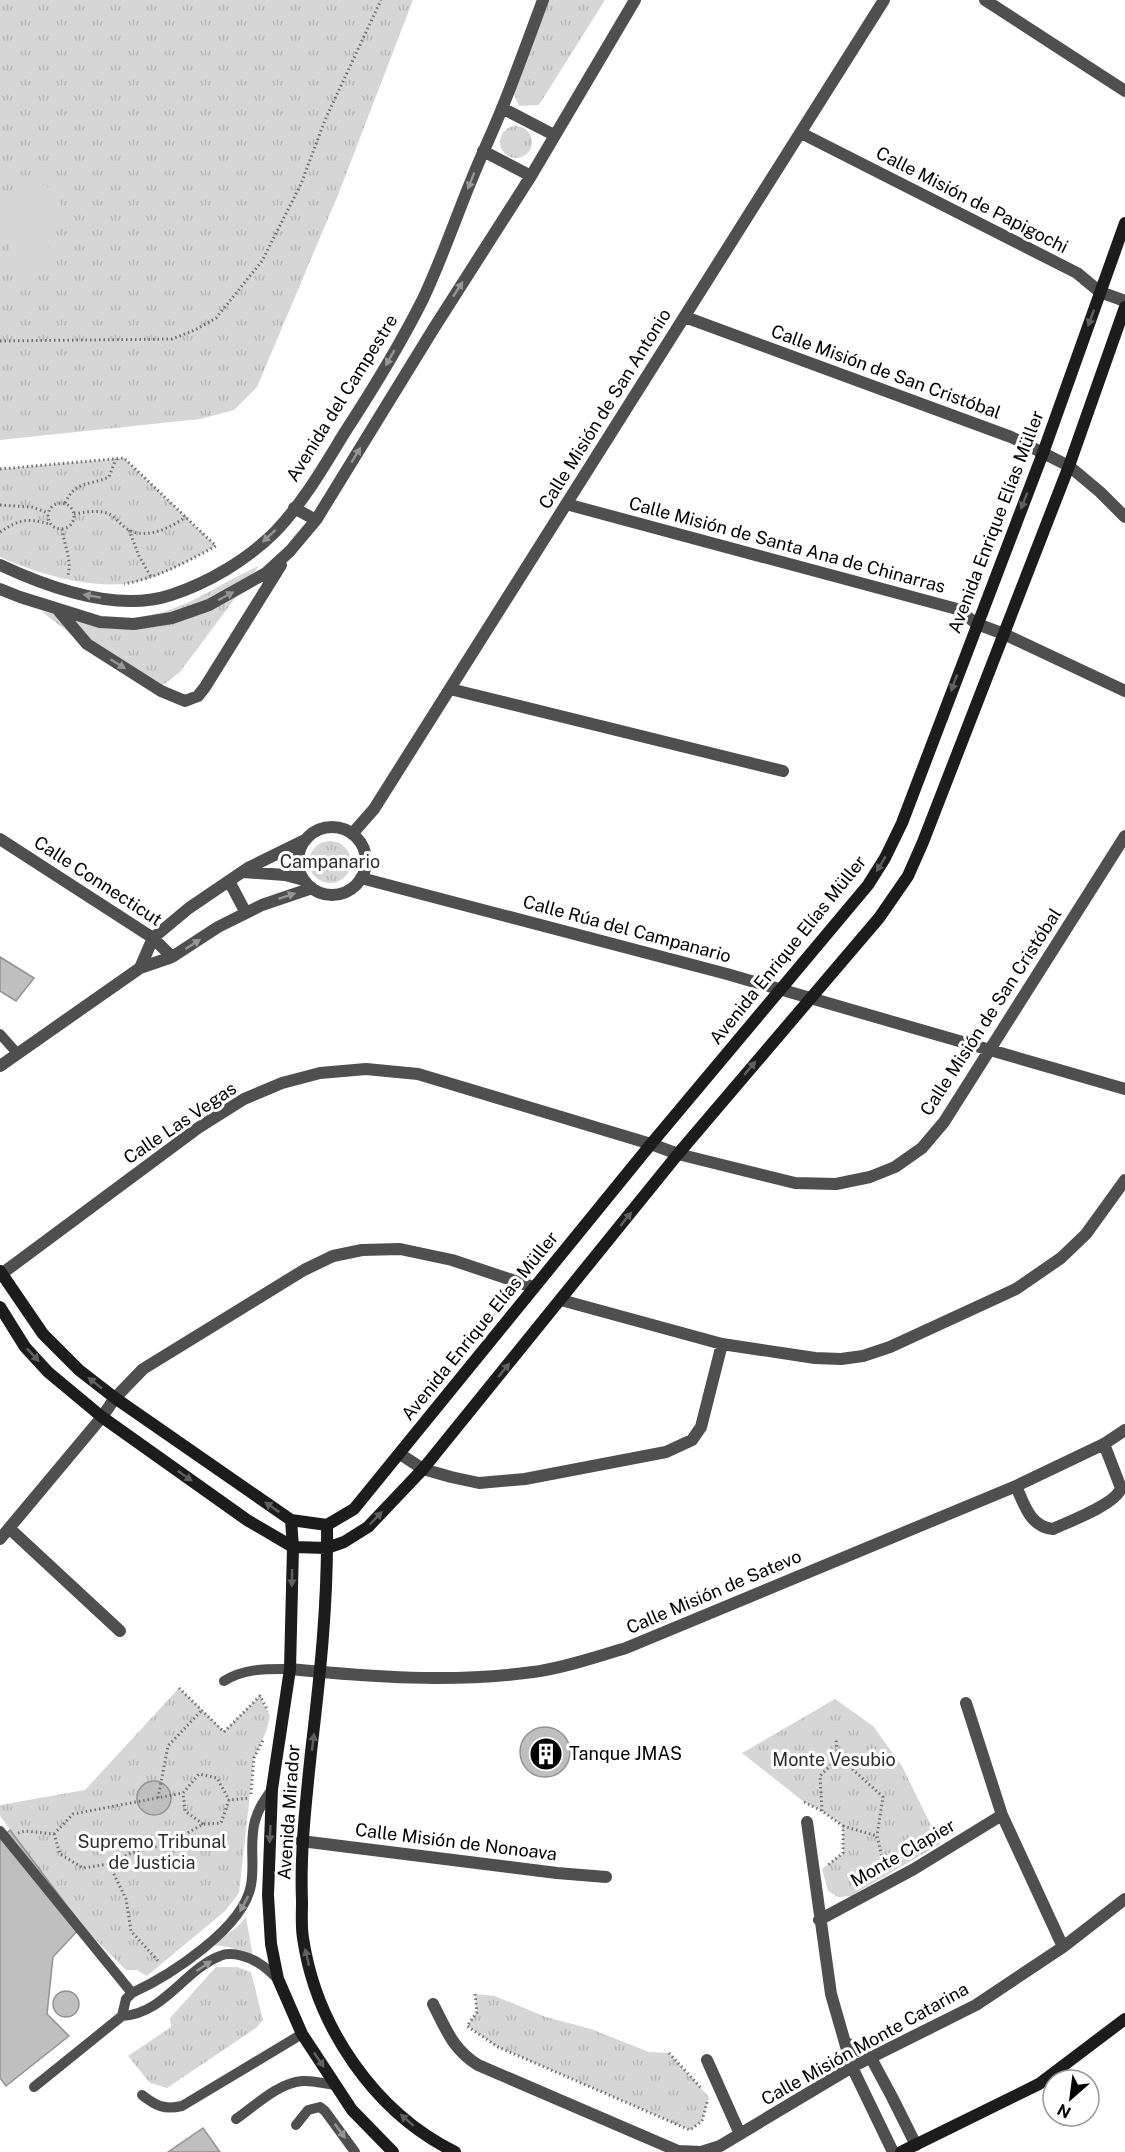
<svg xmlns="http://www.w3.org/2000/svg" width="1125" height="2152" font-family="'Public Sans',sans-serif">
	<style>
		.grass { fill: url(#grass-tufts) }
		.pitch { fill: #d6d6d6 }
		.building { fill: #bfbfbf; stroke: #939393; stroke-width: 1.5 }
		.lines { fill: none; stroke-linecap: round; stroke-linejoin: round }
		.path { stroke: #717171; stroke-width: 3; stroke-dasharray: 1.5 3; stroke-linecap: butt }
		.service { stroke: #4f4f4f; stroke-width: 10 }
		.minor { stroke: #4f4f4f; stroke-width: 12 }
		.secondary { stroke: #1c1c1c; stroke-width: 12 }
		.oneway { fill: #959595 }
		.oneway2 { fill: #606060 }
		.labels { text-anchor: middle; stroke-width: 6; stroke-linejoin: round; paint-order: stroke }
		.street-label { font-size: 18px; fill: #000; stroke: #fff }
		.park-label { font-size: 18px; fill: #2d2d2d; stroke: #fff }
		.poi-label { font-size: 18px; fill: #000; stroke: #fff; text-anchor: start }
	</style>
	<defs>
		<pattern id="grass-tufts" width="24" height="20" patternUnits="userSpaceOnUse" patternTransform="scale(1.5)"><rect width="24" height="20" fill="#d6d6d6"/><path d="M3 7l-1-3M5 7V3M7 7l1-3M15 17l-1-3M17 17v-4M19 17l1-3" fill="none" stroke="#b6b6b6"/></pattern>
	</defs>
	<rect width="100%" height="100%" fill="#fff"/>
	<path class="grass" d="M0 0H413L338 195 257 387 234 410 200 419 0 440Z
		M544 0H605L539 105 519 106 512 90Z
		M500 142a16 16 0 1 1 32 0a16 16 0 1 1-32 0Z
		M124 458 216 546C193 558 169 573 144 580 101 593 40 575 0 557V469Z
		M259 566 180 672 162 686 90 649 41 611C86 622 133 625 177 607 206 596 231 578 259 566Z
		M309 862a21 21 0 1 1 42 0a21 21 0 1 1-42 0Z
		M179 1688 224 1731 260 1696 270 1716 266 1732 254 1758 239 1893 225 1911 147 1976 137 1970H126L82 1926 0 1816V1805L85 1790Z
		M835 1699 873 1726 902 1766 940 1844 851 1896 838 1897 828 1891 822 1869 843 1853V1826L822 1811 804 1802 742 1753Z
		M246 1917 253 1957 229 1947 212 1945 237 1927Z
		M216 1967H237L251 1972 263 2020 256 2028 167 2088 150 2083 128 2056 171 2027 170 2018Z
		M475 1994 495 1996 546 2017 591 2029 649 2052 669 2053 709 2097 702 2121 690 2130 498 2047 467 2026 477 2012Z"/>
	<path class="pitch" d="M36 181 52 189 61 204 52 222 41 233 47 241 51 259 38 277 24 279 14 271C10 258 10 247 9 234 8 226 1 219 1 212 0 191 21 184 36 181Z"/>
	<path class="building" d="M0 957 34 978 16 1001 0 991Z
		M520 1752a25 25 0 1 1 50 0a25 25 0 1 1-50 0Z
		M137 1798a17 17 0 1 1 34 0a17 17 0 1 1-34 0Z
		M10 1830 82 1926 53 1957 47 2014 69 2036 6 2086 0 2078V1839Z
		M53 2004a13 13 0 1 1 26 0a13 13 0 1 1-26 0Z
		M203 2128 220 2152H168Z"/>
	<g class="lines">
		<path class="path" d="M0 341 172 339 195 330 216 318 262 261 301 184 325 120 381 0
			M0 469 124 458 216 546C186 562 157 578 124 584
			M48 516a13 13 0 1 1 26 0a13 13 0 1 1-26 0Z
			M65 503C76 480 89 486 109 477L116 459
			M0 505 32 507 48 513
			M74 514C85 512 96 510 107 513 115 516 121 526 129 530 147 540 171 527 186 517
			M62 529C64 545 72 559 68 575
			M129 530 139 556 151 577
			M0 532C20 519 27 518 50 524
			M179 1688 224 1732 260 1696 268 1711
			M838 1758 850 1767 883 1797 877 1836
			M251 1794 254 1758 263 1740
			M158 1798 168 1746 202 1710
			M804 1802 822 1811 843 1826V1853L828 1865
			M822 1811 820 1776 838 1758 836 1739
			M203 1824 185 1811 183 1793 199 1774 217 1778 229 1800
			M843 1826 877 1836 882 1857 890 1864
			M18 1833 25 1831 54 1834 60 1854 83 1868 109 1864 126 1899 131 1931 160 1963
			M54 1834 73 1814 183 1793
			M109 1864 131 1853 170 1843 203 1824 221 1823 229 1800 250 1798
			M475 1994 477 2012 467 2026 498 2047 690 2130 702 2121 708 2099
			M669 2053 702 2089"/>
		<path class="service" d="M0 1034 17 1053
			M224 1681C245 1668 267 1669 290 1669
			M0 1831 132 1993
			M122 2016 126 1999 132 1993C169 1976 244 1928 251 1885 255 1865 249 1841 255 1821 258 1809 265 1799 272 1789
			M34 2087 122 2016C164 2014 184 1970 220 1956 232 1951 250 1957 260 1964 267 1968 272 1974 278 1979
			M142 2095C156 2106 164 2110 182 2106L302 2034
			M236 2119C255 2106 278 2083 302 2081 313 2080 325 2084 336 2085
			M296 2125 308 2110 320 2107 325 2111 355 2152"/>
		<path class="minor" d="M985 0 1125 91
			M502 108 554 135
			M801 133 1077 273 1100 292 1125 301
			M483 151 531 176
			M685 317 1011 437 1069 466 1100 492 1125 517
			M566 504 957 609 977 624 1004 634 1125 691
			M294 508 316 520
			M0 565C49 588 117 613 171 595 208 583 247 560 275 532 303 503 324 466 345 432 373 389 400 345 423 299 441 261 455 220 471 181 481 156 493 131 503 106 517 71 530 35 543 0
			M0 589 20 597 100 622 134 624 172 618 209 605 266 573 290 551 316 520 434 328 531 176 635 0
			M59 611 87 644 161 691 185 701 198 696 205 687 281 565
			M450 689 783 771
			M298 861a34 34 0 1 1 68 0a34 34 0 1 1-68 0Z
			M352 834 374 809 884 0
			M0 839 153 938 172 957
			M243 872 285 875 304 880
			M361 878 727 974 1125 1089
			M229 881 246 913
			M140 968 153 938 189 908 248 868 305 840
			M0 1066 140 968 172 957 218 927 262 905 312 888
			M0 1275 198 1128 244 1099 282 1083 320 1073 366 1069 418 1074 651 1144 678 1154 795 1183 836 1184 870 1177 895 1167 922 1148 944 1122 1125 836
			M561 1300 722 1344 815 1358 841 1359 863 1356 890 1347 1016 1289 1061 1258 1086 1234 1125 1180
			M400 1454 423 1469 451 1477 479 1483 525 1479 666 1452 692 1440 701 1427 722 1344
			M1016 1486C1024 1504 1030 1527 1053 1529 1068 1522 1117 1504 1121 1488L1104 1444
			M9 1528 120 1631
			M0 1539 102 1417 115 1398 143 1369 304 1270 333 1256 362 1250 400 1249 452 1260 533 1287
			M290 1669C371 1677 452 1683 533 1672 564 1668 595 1657 626 1648L1016 1486 1104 1444 1125 1430
			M966 1703 1002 1815 1063 1947
			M807 1822 831 1994 852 2067 893 2152
			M301 1841 557 1873 606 1877
			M819 1920 914 1869 1002 1815
			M433 2004C446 2029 453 2050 478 2065L678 2151 701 2152 720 2146 852 2067 976 2005 1063 1947 1125 1899
			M845 2042 871 2058 892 2097 916 2145
			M707 2060 740 2134"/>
		<path class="secondary" d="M0 1271 43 1334 79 1370 115 1398 291 1520 327 1525
			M0 1307 25 1347 48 1372 102 1417 247 1520 293 1547 327 1548 344 1542 368 1527 423 1469 678 1154 879 918 908 876 923 842 1069 466 1125 307
			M291 1520 293 1547 290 1669 272 1789 268 1895 271 1944 278 1979 302 2034 352 2110 393 2152
			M327 1525 354 1509 651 1144 868 885 885 858 902 823 1043 453 1125 223
			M327 1525C328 1601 320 1677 311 1752 306 1802 300 1851 302 1902 302 1913 301 1926 303 1938 316 2026 374 2112 455 2152
			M901 2152 1039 2084 1125 2019"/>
	</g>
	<defs><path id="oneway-solid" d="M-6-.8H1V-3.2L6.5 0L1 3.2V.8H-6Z" transform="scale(1.5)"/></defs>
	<g class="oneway">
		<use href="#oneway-solid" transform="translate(471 181) rotate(112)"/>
		<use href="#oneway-solid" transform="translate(458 289) rotate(-57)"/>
		<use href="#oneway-solid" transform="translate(390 358) rotate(120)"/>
		<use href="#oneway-solid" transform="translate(356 455) rotate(-59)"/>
		<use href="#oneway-solid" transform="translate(269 536) rotate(137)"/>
		<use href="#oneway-solid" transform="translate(92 596) rotate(-170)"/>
		<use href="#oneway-solid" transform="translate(226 596) rotate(-28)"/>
		<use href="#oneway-solid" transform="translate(118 664) rotate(32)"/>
		<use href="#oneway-solid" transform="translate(287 896) rotate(-18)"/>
		<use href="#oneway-solid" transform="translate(193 944) rotate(-33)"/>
		<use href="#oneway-solid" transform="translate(244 1904) rotate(118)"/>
		<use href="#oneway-solid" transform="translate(204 1966) rotate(-34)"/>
		<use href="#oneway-solid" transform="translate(340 2131) rotate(54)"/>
	</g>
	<g class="oneway2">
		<use href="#oneway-solid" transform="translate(1091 318) rotate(110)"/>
		<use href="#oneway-solid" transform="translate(1024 501) rotate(111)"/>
		<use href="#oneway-solid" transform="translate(954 683) rotate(110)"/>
		<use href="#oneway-solid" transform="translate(881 864) rotate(121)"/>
		<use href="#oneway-solid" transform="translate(750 1068) rotate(-50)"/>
		<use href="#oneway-solid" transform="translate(626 1219) rotate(-51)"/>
		<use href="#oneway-solid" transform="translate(33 1355) rotate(47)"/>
		<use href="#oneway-solid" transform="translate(504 1370) rotate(-51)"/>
		<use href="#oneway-solid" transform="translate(95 1383) rotate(-142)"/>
		<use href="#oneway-solid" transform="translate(185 1476) rotate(35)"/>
		<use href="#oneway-solid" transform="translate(272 1507) rotate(-145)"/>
		<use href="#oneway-solid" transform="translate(376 1518) rotate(-46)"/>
		<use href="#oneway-solid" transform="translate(292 1578) rotate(91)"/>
		<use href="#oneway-solid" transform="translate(313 1742) rotate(-83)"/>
		<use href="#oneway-solid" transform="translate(270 1834) rotate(93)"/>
		<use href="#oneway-solid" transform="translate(307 1957) rotate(-103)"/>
		<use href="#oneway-solid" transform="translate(319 2060) rotate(56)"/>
		<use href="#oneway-solid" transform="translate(407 2120) rotate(-139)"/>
	</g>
	<defs>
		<symbol id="building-disc" viewBox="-11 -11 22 22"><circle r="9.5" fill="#000" stroke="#fff"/><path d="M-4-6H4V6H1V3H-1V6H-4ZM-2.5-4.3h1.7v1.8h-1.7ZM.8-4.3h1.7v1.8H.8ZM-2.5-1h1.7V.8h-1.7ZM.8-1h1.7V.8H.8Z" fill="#fff"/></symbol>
	</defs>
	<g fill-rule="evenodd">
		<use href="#building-disc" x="527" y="1735" width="38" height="38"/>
	</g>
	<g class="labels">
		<g class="street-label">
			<text transform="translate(972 200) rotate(27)" y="6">Calle Misión de Papigochi</text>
			<text transform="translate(886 372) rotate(20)" y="6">Calle Misión de San Cristóbal</text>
			<text transform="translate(342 398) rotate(-58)" y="6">Avenida del Campestre</text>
			<text transform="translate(605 409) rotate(-58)" y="6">Calle Misión de San Antonio</text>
			<text transform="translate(996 522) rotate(-69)" y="6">Avenida Enrique Elías Müller</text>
			<text transform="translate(787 545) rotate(15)" y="6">Calle Misión de Santa Ana de Chinarras</text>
			<text transform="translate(98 881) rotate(33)" y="6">Calle Connecticut</text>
			<text transform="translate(627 929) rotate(15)" y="6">Calle Rúa del Campanario</text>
			<text transform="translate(788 950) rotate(-51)" y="6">Avenida Enrique Elías Müller</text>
			<text transform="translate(991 1012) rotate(-57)" y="6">Calle Misión de San Cristóbal</text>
			<text transform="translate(180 1123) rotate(-34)" y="6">Calle Las Vegas</text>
			<text transform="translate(480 1326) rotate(-51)" y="6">Avenida Enrique Elías Müller</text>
			<text transform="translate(714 1592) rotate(-23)" y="6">Calle Misión de Satevo</text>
			<text transform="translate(289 1812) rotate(-86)" y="6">Avenida Mirador</text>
			<text transform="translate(456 1842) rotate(7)" y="6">Calle Misión de Nonoava</text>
			<text transform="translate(903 1853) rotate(-30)" y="6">Monte Clapier</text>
			<text transform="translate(865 2044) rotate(-29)" y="6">Calle Misión Monte Catarina</text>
		</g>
		<g class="park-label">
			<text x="330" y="868">Campanario</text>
			<text x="834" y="1766">Monte Vesubio</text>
			<text x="152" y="1848">Supremo Tribunal<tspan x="152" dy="21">de Justicia</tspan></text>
		</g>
		<g class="poi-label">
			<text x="569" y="1760">Tanque JMAS</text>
		</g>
	</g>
	<g transform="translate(1071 2098) rotate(208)"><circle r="28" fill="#ffffff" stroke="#999999" stroke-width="1.5"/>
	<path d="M0-4.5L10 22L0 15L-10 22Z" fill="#000000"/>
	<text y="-9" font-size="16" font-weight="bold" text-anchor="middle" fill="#000000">N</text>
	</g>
</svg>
